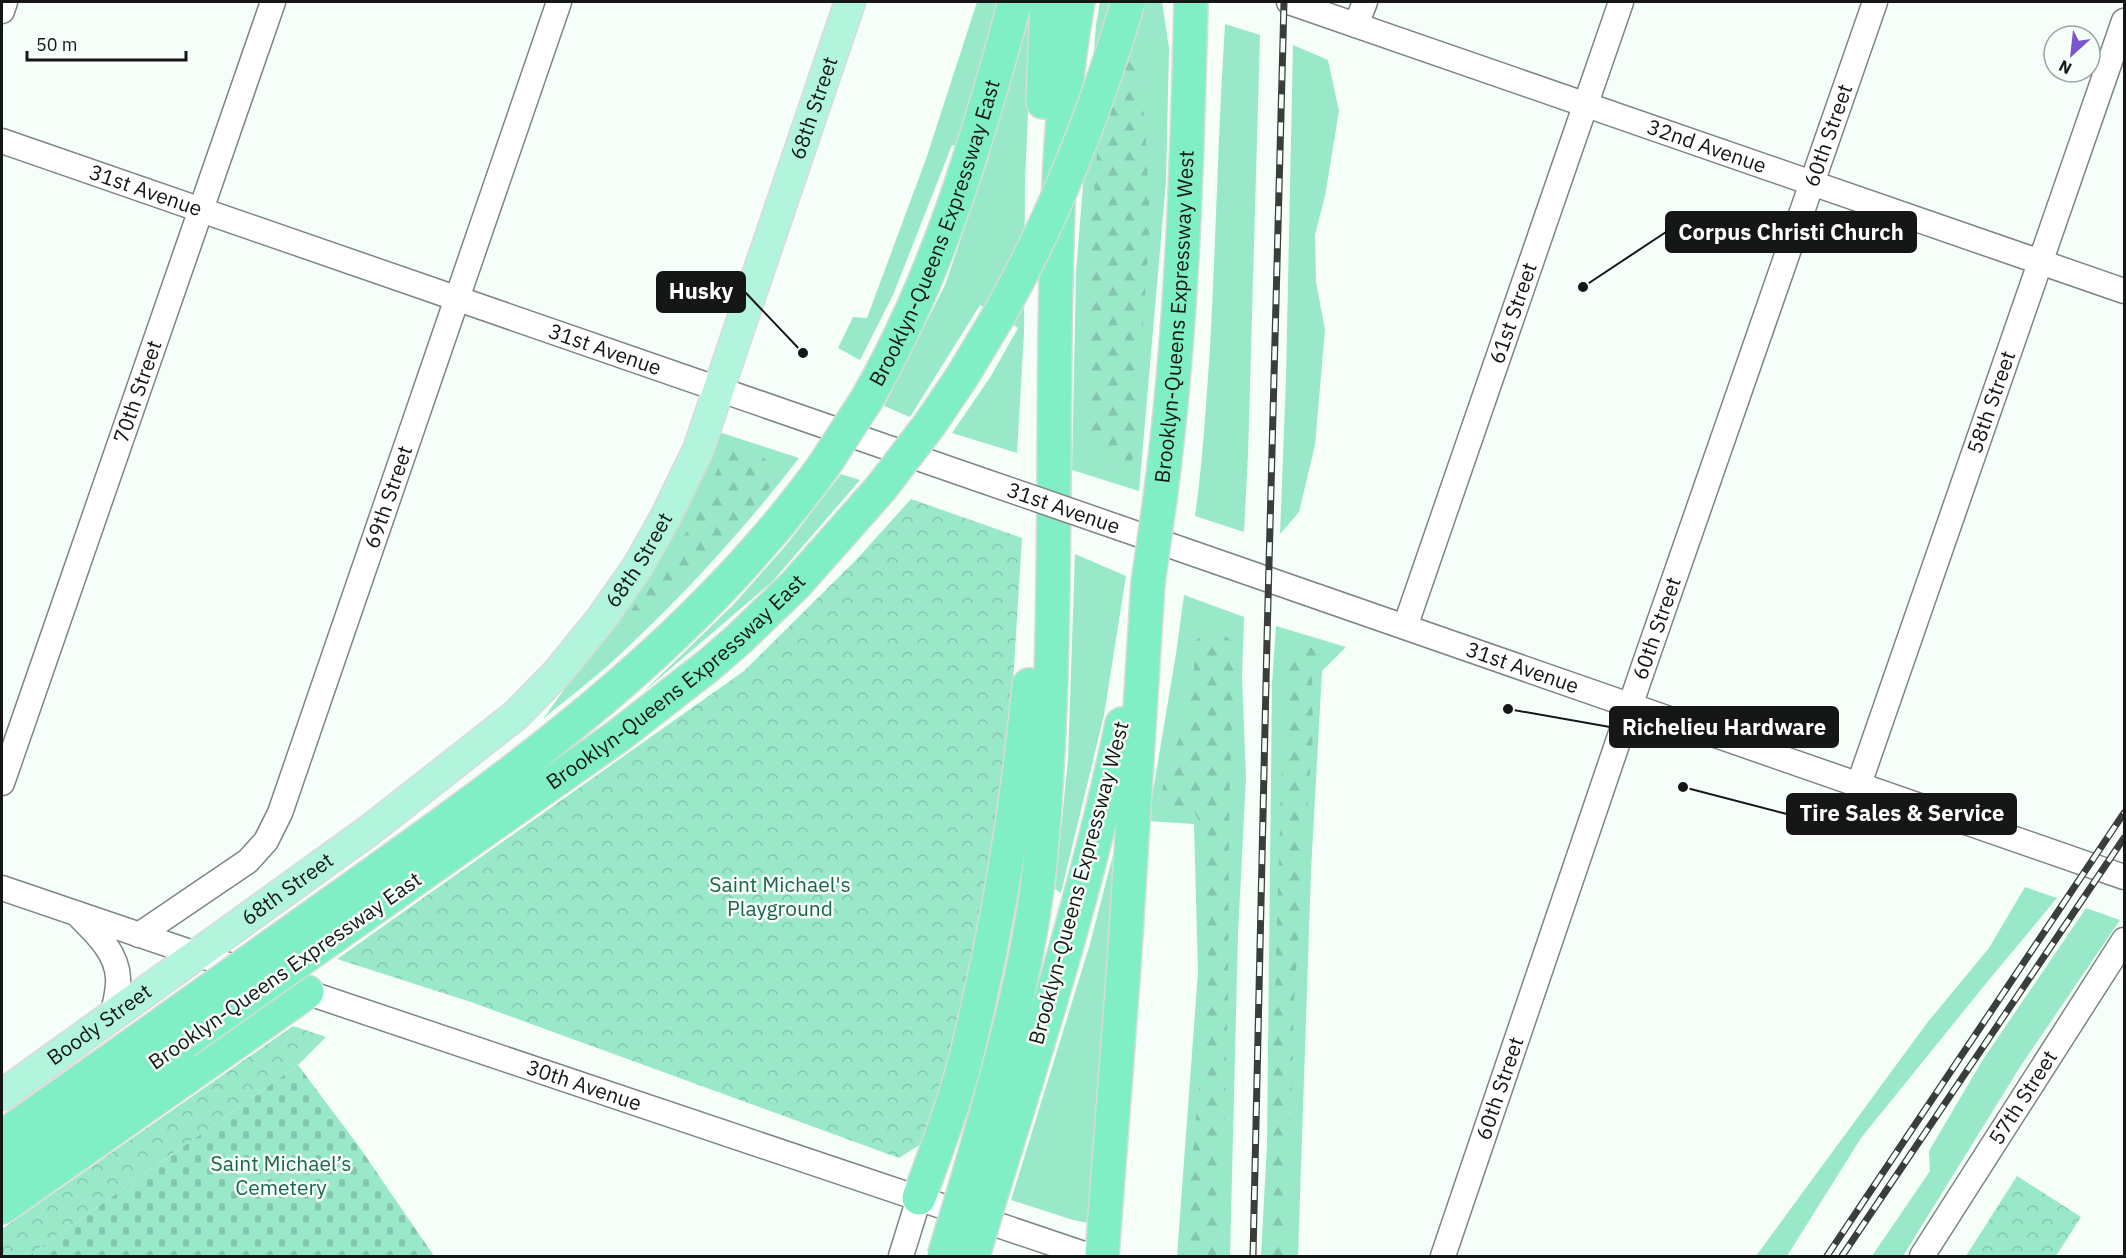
<svg xmlns="http://www.w3.org/2000/svg" width="2126" height="1258" font-family="'IBM Plex Sans',sans-serif">
	<style>
		.grass { fill: #99e8c8 }
		.forest { fill: url(#forest-firs) }
		.cemetery { fill: url(#cemetery-stones) }
		.park { fill: url(#park-crowns) }
		.lines { fill: none; stroke-linecap: round; stroke-linejoin: round }
		.minor-casing { stroke: #7e8582; stroke-width: 27 }
		.major-casing { stroke: #d9dada; stroke-width: 33 }
		.highway-casing { stroke: #d9dada; stroke-width: 36 }
		.minor { stroke: #fff; stroke-width: 24 }
		.major { stroke: #b3f5dc; stroke-width: 30 }
		.highway { stroke: #81efc5; stroke-width: 33 }
		.rail-casing { stroke: #3a3e3b; stroke-width: 7 }
		.rail { stroke: #f6fefa; stroke-width: 4.5; stroke-dasharray: 14; stroke-linecap: butt }
		.minor-bridge-casing { stroke: #7e8582; stroke-width: 27; stroke-linecap: butt }
		.highway-bridge-casing { stroke: #d9dada; stroke-width: 36; stroke-linecap: butt }
		.minor-bridge { stroke: #fff; stroke-width: 24 }
		.highway-bridge { stroke: #81efc5; stroke-width: 33 }
		.labels { text-anchor: middle; stroke-width: 5; stroke-linejoin: round; paint-order: stroke }
		.street-label { font-size: 21px; fill: #141715; stroke: #f6fefa }
		.park-label { font-size: 21px; fill: #1c654d; stroke: #f6fefa }
		.leader { fill: none; stroke: #141715; stroke-width: 2 }
		.callout-dot { fill: #141715; stroke: #f6fefa; stroke-width: 2 }
		.callout { fill: #141715; stroke: #141715; stroke-width: 2 }
		.callout-label { font-size: 22px; text-anchor: middle; font-weight: bold; fill: #fff }
	</style>
	<defs>
		<pattern id="forest-firs" width="22" height="20" patternUnits="userSpaceOnUse" patternTransform="scale(1.5)"><rect width="22" height="20" fill="#99e8c8"/><path d="M5 1l3.5 6h-7zM16 11l3.5 6h-7z" fill="#83c6ab"/></pattern>
		<pattern id="cemetery-stones" width="16" height="16" patternUnits="userSpaceOnUse" patternTransform="scale(1.5)"><rect width="16" height="16" fill="#99e8c8"/><path d="M2 7V4a2 2 0 0 1 4 0v3zM10 15v-3a2 2 0 0 1 4 0v3z" fill="#83c6ab"/></pattern>
		<pattern id="park-crowns" width="20" height="18" patternUnits="userSpaceOnUse" patternTransform="scale(1.5)"><rect width="20" height="18" fill="#99e8c8"/><path d="M2 6a3 3 0 1 1 6 0M12 15a3 3 0 1 1 6 0" fill="none" stroke="#83c6ab"/></pattern>
	</defs>
	<rect width="100%" height="100%" fill="#f6fefa"/>
	<path class="grass" d="M977 2H1033L1025 179 1024 333 1017 453 952 433 991 376 1018 328 980 305 910 417 884 406 945 285 989 157 952 145 893 295 860 360 838 348 853 317 867 318 926 159Z
		M1100 2H1162L1169 48 1166 181 1139 491 1072 470 1076 272 1096 25Z
		M1225 24 1260 35 1248 455 1244 532 1195 516C1203 461 1206 404 1210 348 1216 240 1218 132 1225 24Z
		M1293 45 1328 60 1339 111 1325 196 1315 235 1316 282 1325 330 1315 445 1299 512 1280 534 1286 378Z
		M719 432 799 458C743 531 681 598 614 660 591 681 567 699 543 719L597 644Z
		M841 474 860 480 772 582 642 693 732 606 787 544Z
		M1075 554 1126 576 1104 715 1061 893 1055 889 1068 759Z
		M1184 595 1244 617 1242 677 1246 777 1238 934 1230 1256H1177L1198 972 1194 824 1148 821 1176 654Z
		M1276 626 1346 647 1322 671 1311 871 1298 1256H1261L1267 1144 1272 684Z
		M1122 820 1113 900 1104 1015 1099 1209 1094 1224 1073 1220 1011 1200 1090 944Z
		M2025 887 2057 898 1988 981 1861 1138 1787 1256H1756L1927 1023 1989 948Z
		M2086 908 2120 920 2020 1067 1903 1256H1872L1930 1171 1929 1151 1982 1061Z"/>
	<path class="forest" d="M1135 4 1146 141 1150 223 1134 456 1129 466 1112 467 1089 441 1084 404 1091 228 1100 119Z
		M754 449 776 469 771 486 699 570 625 642 617 640 620 629 630 612 692 524 725 454 735 450Z
		M1217 628 1231 641 1234 659 1229 802 1228 991 1221 1256H1183L1208 991 1205 833 1195 813 1177 808 1162 799 1164 777 1189 713 1194 681V641Z
		M1309 647 1321 652 1312 664 1313 733 1294 1000 1287 1256H1267L1284 692 1288 672 1295 653Z"/>
	<path class="cemetery" d="M298 1065 360 1148 434 1256H28Z"/>
	<path class="park" d="M911 499 1022 538 1010 730 988 907 930 1138 899 1158 471 1002 337 959 744 671 857 559Z
		M293 1026 326 1037 298 1065 28 1256H2V1229Z
		M2017 1176 2081 1217 2056 1256H1966Z"/>
	<g class="lines">
		<defs>
			<g id="minor">
				<path id="s1" d="M1289 2 2124 291"/>
				<path d="M2 11 5 2"/>
				<path d="M1356 25 1365 2"/>
				<path id="s2" d="M2 141 984 481"/>
				<path id="s3" d="M1120 528 2124 877"/>
				<path id="s4" d="M1405 627 1621 2"/>
				<path id="s5" d="M2 783 273 2"/>
				<path id="s6" d="M1859 784 2124 21"/>
				<path d="M2 888 249 972"/>
				<path d="M80 917C97 934 117 953 118 978 119 990 115 1004 112 1016"/>
				<path id="s7" d="M139 935 248 861 266 841 280 813 559 2"/>
				<path id="s8" d="M291 987 1090 1256"/>
				<path d="M901 1256 919 1198"/>
				<path id="s9" d="M1443 1256 1640 677 1875 2"/>
				<path id="s10" d="M1922 1256 2124 940"/>
			</g>
			<g id="major">
				<path id="s11" d="M2 1095 371 829 516 715 558 672 601 619 638 566 666 516 698 450 850 2"/>
			</g>
			<g id="highway">
				<path d="M1043 102 1047 2"/>
				<path id="s12" d="M867 399C938 275 978 139 1015 2"/>
				<path d="M930 424 963 375 999 315"/>
				<path id="s13" d="M1160 499C1182 334 1187 168 1191 2"/>
				<path d="M329 905C509 777 692 648 823 467"/>
				<path id="s14" d="M344 929 618 736 709 665 739 639 796 584 881 488"/>
				<path d="M2 1137 169 1019"/>
				<path d="M2 1171 184 1042"/>
				<path d="M968 1178C998 1072 1031 964 1041 853 1056 682 1053 506 1055 334 1057 223 1058 111 1078 2"/>
				<path d="M993 1189C1041 1035 1089 881 1122 724"/>
				<path d="M919 1198C934 1156 951 1113 963 1069 995 943 1017 814 1029 685"/>
				<path d="M2 1207 307 992"/>
				<path d="M1102 1256 1124 965 1148 583"/>
			</g>
		</defs>
		<use href="#minor" class="minor-casing"/>
		<use href="#major" class="major-casing"/>
		<use href="#highway" class="highway-casing"/>
		<use href="#minor" class="minor"/>
		<use href="#major" class="major"/>
		<use href="#highway" class="highway"/>
		<defs>
			<path id="rail" d="M1253 1256 1267 639 1284 2
				M1827 1256 2124 813
				M1842 1256 2124 838"/>
		</defs>
		<use href="#rail" class="rail-casing"/>
		<use href="#rail" class="rail"/>
		<defs>
			<g id="minor-bridge">
				<path id="s15" d="M984 481 1120 528"/>
			</g>
			<path id="highway-bridge" d="M999 315C1055 216 1096 111 1128 2
				M823 467 867 399
				M881 488 930 424
				M1148 583 1160 499
				M169 1019 329 905
				M184 1042 344 929
				M944 1256 968 1178
				M973 1256 993 1189"/>
		</defs>
		<use href="#minor-bridge" class="minor-bridge-casing"/>
		<use href="#highway-bridge" class="highway-bridge-casing"/>
		<use href="#minor-bridge" class="minor-bridge"/>
		<use href="#highway-bridge" class="highway-bridge"/>
	</g>
	<g class="labels">
		<g class="street-label">
			<text dy="7" stroke="none"><textPath href="#s11" startOffset="1324">68th Street</textPath></text>
			<text dy="7" stroke="none"><textPath href="#s9" startOffset="1185">60th Street</textPath></text>
			<text dy="7" stroke="none"><textPath href="#s1" startOffset="442">32nd Avenue</textPath></text>
			<text dy="7" stroke="none"><textPath href="#s2" startOffset="152">31st Avenue</textPath></text>
			<text dy="7" stroke="none"><textPath href="#s12" startOffset="180">Brooklyn-Queens Expressway East</textPath></text>
			<text dy="7" stroke="none"><textPath href="#s4" startOffset="332">61st Street</textPath></text>
			<text dy="7" stroke="none"><textPath href="#s13" startOffset="183">Brooklyn-Queens Expressway West</textPath></text>
			<text dy="7" stroke="none"><textPath href="#s2" startOffset="638">31st Avenue</textPath></text>
			<text dy="7" stroke="none"><textPath href="#s5" startOffset="414">70th Street</textPath></text>
			<text dy="7" stroke="none"><textPath href="#s6" startOffset="404">58th Street</textPath></text>
			<text dy="7" stroke="none"><textPath href="#s7" startOffset="524">69th Street</textPath></text>
			<text dy="7" stroke="none"><textPath href="#s15" startOffset="84">31st Avenue</textPath></text>
			<text dy="7" stroke="none"><textPath href="#s11" startOffset="838">68th Street</textPath></text>
			<text dy="7" stroke="none"><textPath href="#s9" startOffset="663">60th Street</textPath></text>
			<text dy="7" stroke="none"><textPath href="#s3" startOffset="426">31st Avenue</textPath></text>
			<text dy="7" stroke="none"><textPath href="#s14" startOffset="414">Brooklyn-Queens Expressway East</textPath></text>
			<text transform="translate(1079 883) rotate(-75)" y="7">Brooklyn-Queens Expressway West</text>
			<text dy="7" stroke="none"><textPath href="#s11" startOffset="352">68th Street</textPath></text>
			<text transform="translate(285 971) rotate(-35)" y="7">Brooklyn-Queens Expressway East</text>
			<text dy="7" stroke="none"><textPath href="#s11" startOffset="120">Boody Street</textPath></text>
			<text dy="7" stroke="none"><textPath href="#s8" startOffset="309">30th Avenue</textPath></text>
			<text dy="7" stroke="none"><textPath href="#s9" startOffset="177">60th Street</textPath></text>
			<text dy="7" stroke="none"><textPath href="#s10" startOffset="188">57th Street</textPath></text>
		</g>
		<g class="park-label">
			<text x="780" y="892">Saint Michael's<tspan x="780" dy="24">Playground</tspan></text>
			<text x="281" y="1171">Saint Michael’s<tspan x="281" dy="24">Cemetery</tspan></text>
		</g>
	</g>
	<path class="leader" d="M1583 287L1666 232M803 353L745 292M1508 709L1610 727M1683 787L1787 814"/>
	<g class="callout-dot">
		<circle cx="1583" cy="287" r="6"/>
		<circle cx="803" cy="353" r="6"/>
		<circle cx="1508" cy="709" r="6"/>
		<circle cx="1683" cy="787" r="6"/>
	</g>
	<g class="callout">
		<rect x="1666" y="212" width="250" height="40" rx="6"/>
		<rect x="657" y="272" width="88" height="40" rx="6"/>
		<rect x="1610" y="707" width="228" height="40" rx="6"/>
		<rect x="1787" y="794" width="229" height="40" rx="6"/>
	</g>
	<g class="callout-label">
		<text x="1791" y="240">Corpus Christi Church</text>
		<text x="701" y="299">Husky</text>
		<text x="1724" y="735">Richelieu Hardware</text>
		<text x="1902" y="821">Tire Sales &amp; Service</text>
	</g>
	<rect width="2126" height="1258" fill="none" stroke="#141715" stroke-width="6"/>
	<g transform="translate(2072 54) rotate(207)"><circle r="28" fill="#f6fefa" stroke="#9ca29e" stroke-width="1.5"/>
	<path d="M0-4.5L10 22L0 15L-10 22Z" fill="#7c55cf"/>
	<text y="-9" font-size="16" font-weight="bold" text-anchor="middle" fill="#141715">N</text>
	</g>
	<path d="M27 51v9h159v-9" fill="none" stroke="#141715" stroke-width="3"/>
	<text x="36" y="51" font-size="18" fill="#141715" stroke="#f6fefa" stroke-width="4.5" paint-order="stroke">50 m</text>
</svg>
